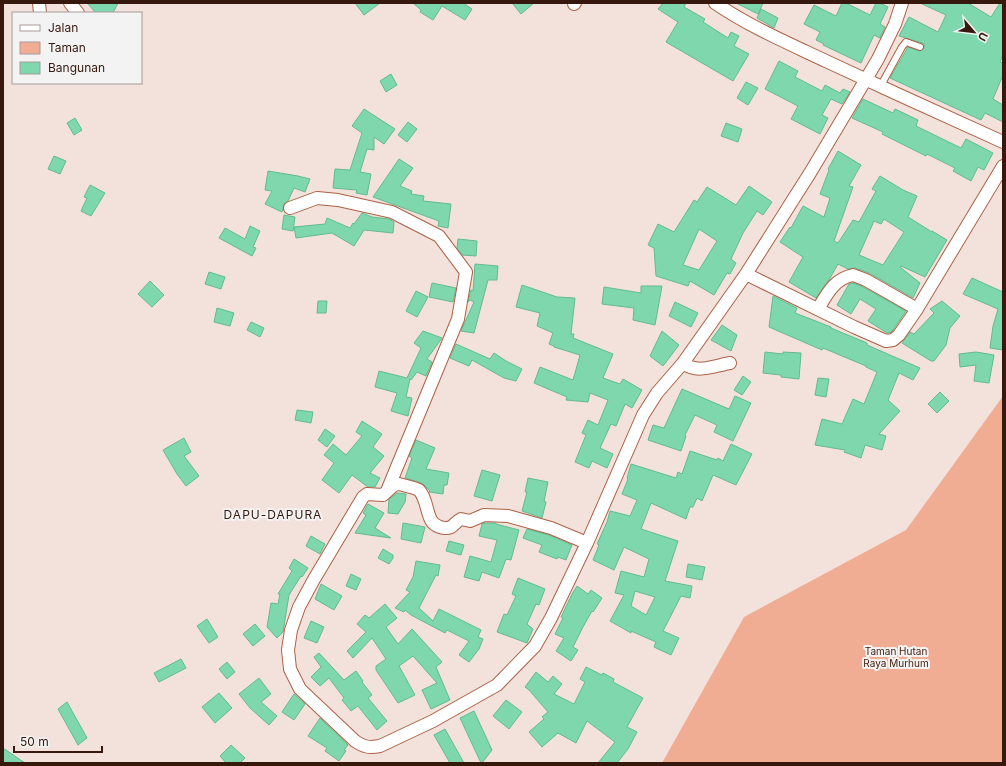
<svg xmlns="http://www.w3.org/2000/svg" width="1006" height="766" font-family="Inter,sans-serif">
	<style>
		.green { fill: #f0ad93 }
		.building { fill: #7ed7ad; stroke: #62bb91; fill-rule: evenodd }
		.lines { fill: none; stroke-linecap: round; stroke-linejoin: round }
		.lane-casing { stroke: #ac6144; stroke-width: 8 }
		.street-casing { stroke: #ac6144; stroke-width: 14 }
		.lane { stroke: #fff; stroke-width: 6 }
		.street { stroke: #fff; stroke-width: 12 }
		.labels { text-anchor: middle; stroke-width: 4; stroke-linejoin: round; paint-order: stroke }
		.park-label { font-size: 10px; fill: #441b0a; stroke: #f3f3f3 }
		.quarter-label { font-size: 12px; letter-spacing: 1px; fill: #36180c; stroke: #f3f3f3 }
	</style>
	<rect width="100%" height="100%" fill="#f3e1db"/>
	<path class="green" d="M1003 396V763H662L744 617 906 530Z"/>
	<path class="building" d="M87 3H118L113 13H96Z
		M355 3H380L364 15Z
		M413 3H463L472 9 465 20 442 6 433 20 420 12 421 10Z
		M512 3H534L521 14Z
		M663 3H686L684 7 705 19 703 22 728 38 731 32 739 36 734 46 749 54 733 81 666 42 678 22 658 9Z
		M736 3H763L758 14Z
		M842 3H846L870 15 876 3H880L888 7 880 24 885 27 880 38 874 35 861 63 823 45 824 44 816 40 820 32 804 24 814 5 836 16Z
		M920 3H968L991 17 1000 3H1003V55L1000 62 1003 63V75L993 99 1003 105V122L985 113 981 120 890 78 908 47 920 51 924 48V44L922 43 899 36 909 17 938 32 946 15Z
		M761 9 778 18 774 28 757 18Z
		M779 61 798 71 795 77 822 91 825 85 840 93 843 89 850 92 842 104 831 99 822 115 828 118 820 134 791 119 798 106 765 89Z
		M391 74 397 85 386 92 380 81Z
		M746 82 758 88 748 105 737 98Z
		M863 99 893 113 895 109 918 120 916 126 961 148 966 139 993 153 984 170 978 167 971 181 953 171 955 168 927 154 926 156 882 134 883 132 852 118Z
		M364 109 395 129 384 144 374 137V150L367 149 360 172 371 174 367 195 356 193 357 190 333 188 335 169 350 170 362 133 352 126Z
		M75 118 82 130 74 135 67 123Z
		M408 122 417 129 407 142 398 135Z
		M726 123 742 129 738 142 721 136Z
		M838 151 861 165 849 186 853 187 834 241 838 243 853 220 859 222 876 191 872 189 880 176 903 190 917 196 908 217 932 232V231L947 240 925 277 901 266 900 267 920 283 913 298 869 273 855 268 848 269 838 264 829 280 816 298 789 282 803 257 780 242 790 227 791 228 803 206 824 217 830 198 820 194 829 170 828 169ZM884 219 904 232 883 265 859 255 874 221 881 224Z
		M54 156 66 161 60 174 48 169Z
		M399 159 413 168 400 186 412 191 411 194 424 196 423 201 451 204 448 228 438 226 439 221 373 197Z
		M268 171 298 176 310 179 305 192 294 188 288 201 284 204 282 212 265 204 272 191 265 190Z
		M90 185 105 193 91 216 81 211 87 198 84 197Z
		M749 186 772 202 763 215 757 211 743 233 731 259 736 263 730 274 727 273 714 295 690 281 688 286 656 276 654 248 648 245 658 224 674 232 694 200 697 202 707 187 736 205ZM699 229 717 241 699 270 683 265Z
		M362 213 372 217 389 219 394 222 393 233 364 230 354 246 332 233 296 238 294 227 325 224 327 218 350 228 353 223 354 224Z
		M284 215 295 217 293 231 282 229Z
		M250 226 260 231 253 247 256 248 252 256 219 238 225 228 245 239Z
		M458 239 477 241 476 256 462 255 457 248Z
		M475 264 498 266 497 280H488L474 333 461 331 474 302 470 300 468 302 471 290 473 291Z
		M209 272 225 277 221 289 205 284Z
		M972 278 1003 292V350L990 348 993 326 998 309 963 294Z
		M150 281 164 295 152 307 138 294Z
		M432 283 456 288 453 302 429 297Z
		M853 283 863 287 906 311 893 330 890 333H887L868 321 876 309 860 299 851 314 837 305 849 284Z
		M522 285 557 297 575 298 571 334H574L573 338 613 354 603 378 620 384 623 379 642 390 632 408 625 404 616 426 611 424 600 448 613 454 607 468 592 461 589 468 575 462 586 435 582 433 588 420 598 425 608 400 590 393 588 402 566 400 567 397 534 383 540 367 573 380 580 355 554 347V346L549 344 553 333 537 326 540 313 516 307Z
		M641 286H662L655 325 633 320 634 308 602 304 604 287 641 293Z
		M416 291 428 297 417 317 406 311Z
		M773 296 797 308 795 313 831 327V328L867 343V345L920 368 913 380 899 373 888 400 900 411 879 434 886 436 882 450 865 445 861 458 844 452 845 450 815 445 822 419 842 424 853 399 864 404 877 372 866 367V366L823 348 822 350 769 327Z
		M318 301H327L326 313H317Z
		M942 301 960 316 950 328 946 345 934 361H931L902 343 910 332 914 334 934 313 930 309Z
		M675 302 698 313 691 327 669 316Z
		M217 308 234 313 230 326 214 322Z
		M251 322 264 328 260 337 247 330Z
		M722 325 737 335 731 351 711 340Z
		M423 331 442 338 427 359 432 362 426 376 417 372 411 380 410 379 406 397 412 398 408 416 391 411 397 393 375 387 379 371 407 378 421 348 414 343Z
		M662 331 679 345 663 366 650 356Z
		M456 344 490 359 494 353 506 361 522 369 516 381 504 378 472 360 469 366 450 358Z
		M765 352 783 354V352L801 353 799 379 781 377V375L763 373Z
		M976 352 994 355 989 383 974 381 976 365 960 367 959 354Z
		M743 376 751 382 742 395 734 390Z
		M818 378 829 379 826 397 815 395Z
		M682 389 729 409 735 396 751 403 733 441 714 432 717 425 695 415 685 435 686 436 681 451 648 440 653 425 664 428Z
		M940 392 949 401 937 413 928 404Z
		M297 410 313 412 311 423 295 420Z
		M362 421 382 434 373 447 384 456 370 473 380 478 375 487H368L352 475 339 493 322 480 334 463 324 455 333 444 346 455 362 436 356 432Z
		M325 429 335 436 327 447 318 440Z
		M184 438 191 452 184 456 199 476 186 486 177 474 163 450Z
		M416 440 435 448 426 469 449 473 447 485H444L443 494 429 492 430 491 422 483 405 478 412 458 409 456Z
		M731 444 752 454 736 485 713 475 702 501 697 498 693 507H690L686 519 651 503 641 529 678 541 665 581 692 586 690 598 681 596 663 631 679 638 671 655 654 647 656 642 631 631V633L610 621 624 595 615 593 621 571 644 577 649 559 624 547 614 570 593 560 599 545 597 544 607 522 610 511 630 516 637 500 622 494 628 479 627 478 631 464 676 478 678 472 682 474 690 451 717 460 718 458 723 461ZM635 591 655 597 646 615 631 606Z
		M482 470 500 475 492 501 474 496Z
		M528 478 548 482 544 501 546 502 542 518 522 511 527 492H525Z
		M397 493 406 494 405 502 398 514 388 513 389 499Z
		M368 504 384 513 375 528 391 538 355 533 366 515 363 513Z
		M403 523 425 527 421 543 401 539Z
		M485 523H496V524L519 530 511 560 506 559 499 578 482 572 479 581 464 577 470 556 491 562 497 540 479 536 482 524Z
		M527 529 549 535 572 545 566 560 558 557 557 559 539 552 542 545 523 538Z
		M311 536 325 544 320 554 306 546Z
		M449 541 464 545 461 555 446 551Z
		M383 549 393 555V558L389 564 378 558Z
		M294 559 308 568 302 577 301 576 289 595 283 632 277 638 267 627 271 603 278 604 280 594H278L292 571 289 568Z
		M416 561 440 565 438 576 436 575 419 608 433 621 439 609 481 630 478 637 483 639 479 649 469 662 459 655 469 641 447 630 445 633 411 615 405 610 404 612 395 608 410 592 406 590 413 577Z
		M688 564 705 567 702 580 686 577Z
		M351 574 361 579 356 590 346 586Z
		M518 578 545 589 539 605 536 604 527 624 533 629 527 643 497 632 504 614 507 615 516 596 512 594Z
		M321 584 342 596 334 610 315 599Z
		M577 586 588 594 591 590 602 598 593 612 592 611 583 627 573 647 578 650 571 661 556 651 564 638 555 634 563 618 561 617 572 594Z
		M385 604 397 618 386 627 398 644 412 629 442 662 436 667 450 700 431 709 422 690 437 683 413 656 399 666 415 695 398 703 376 670V666L386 659 372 638 353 658 347 651 366 632 357 624 365 615 369 618Z
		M207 619 218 637 209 643 197 626Z
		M311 621 324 627 317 643 304 638Z
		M255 624 265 636 253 646 243 634Z
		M319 653 344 680 356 671 363 681 362 682 372 695 368 698 387 721 377 730 358 706 351 711 342 700 344 698 329 678 320 686 311 677 321 667 314 657Z
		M181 659 186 668 159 682 154 673Z
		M227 662 235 672 227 679 219 669Z
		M586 667 602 675 603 673 614 679 613 682 643 698 627 727 637 732 628 749 617 763H598L615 742 587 721 576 743 558 733 542 747 529 732 544 719 542 717 548 712 529 690 525 687 536 672 548 682 553 676 562 684 554 694 574 704 585 682 580 679Z
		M259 678 271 694 261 702 277 716 269 725 250 708 239 694Z
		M219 693 232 708 215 723 202 707Z
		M294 694 305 704 294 720 282 712Z
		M506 700 522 712 509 729 493 716Z
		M67 702 87 738 78 745 58 709Z
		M474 711 492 750 482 763H481L460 718Z
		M320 718 348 745 344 750 346 751 339 761 325 751 327 748 308 736Z
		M445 729 464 763H450L434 735Z
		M231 745 245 758 240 763H226L220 756Z
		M3 748 25 763H3Z"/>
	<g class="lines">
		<defs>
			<path id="lane" d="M880 87 902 47 906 42 920 47"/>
			<path id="street" d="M39 3 40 13
				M70 3 78 13
				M715 3C750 27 790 44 828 62 886 89 945 116 1003 142
				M574 4 575 3
				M290 208 317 198 338 200 392 212 439 236 466 272 458 319 387 491
				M746 274 854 327 886 341 893 340 899 335 917 309 1003 166
				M818 309C827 294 834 279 853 275L866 280 917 309
				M683 363C697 374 714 366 730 363
				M587 543 551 528 508 516 484 515 470 521 461 519C457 521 454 525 451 527 444 530 434 526 431 520 426 511 427 499 419 490L414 488 399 484 394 485 383 495 367 494 363 497 313 581 299 607 291 630 288 650 290 669 300 689 355 741C364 747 369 748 380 746L433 721 497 685 535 646 551 618 587 543 643 415 657 393 683 363 746 274 810 173 878 59 895 24 902 3"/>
		</defs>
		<use href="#lane" class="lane-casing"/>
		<use href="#street" class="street-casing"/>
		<use href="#lane" class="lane"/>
		<use href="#street" class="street"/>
	</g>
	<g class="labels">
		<g class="park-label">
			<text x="896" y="655">Taman Hutan<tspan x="896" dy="12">Raya Murhum</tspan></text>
		</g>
		<g class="quarter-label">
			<text x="273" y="519">DAPU-DAPURA</text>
		</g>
	</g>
	<rect width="1006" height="766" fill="none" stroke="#36180c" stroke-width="8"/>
	<rect x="12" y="12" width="130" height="72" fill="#f3f3f3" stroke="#a79b97"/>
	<rect x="20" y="25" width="20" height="6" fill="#ffffff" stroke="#a79b97"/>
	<text x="48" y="32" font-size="12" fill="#36180c">Jalan</text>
	<rect x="20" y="42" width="20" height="12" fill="#f0ad93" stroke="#a79b97"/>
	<text x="48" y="52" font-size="12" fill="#36180c">Taman</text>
	<rect x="20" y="62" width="20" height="12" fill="#7ed7ad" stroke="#a79b97"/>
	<text x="48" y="72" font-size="12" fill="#36180c">Bangunan</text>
	<g transform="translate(974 32) rotate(118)" stroke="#f3f3f3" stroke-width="3" paint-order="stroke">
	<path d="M0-3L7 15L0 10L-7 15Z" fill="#36180c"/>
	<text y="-6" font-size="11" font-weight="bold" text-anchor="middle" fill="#36180c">U</text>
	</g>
	<path d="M14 746v6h88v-6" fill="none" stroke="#36180c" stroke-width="2"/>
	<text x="20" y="746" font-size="12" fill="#36180c" stroke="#f3f3f3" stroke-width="3" paint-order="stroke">50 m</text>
</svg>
